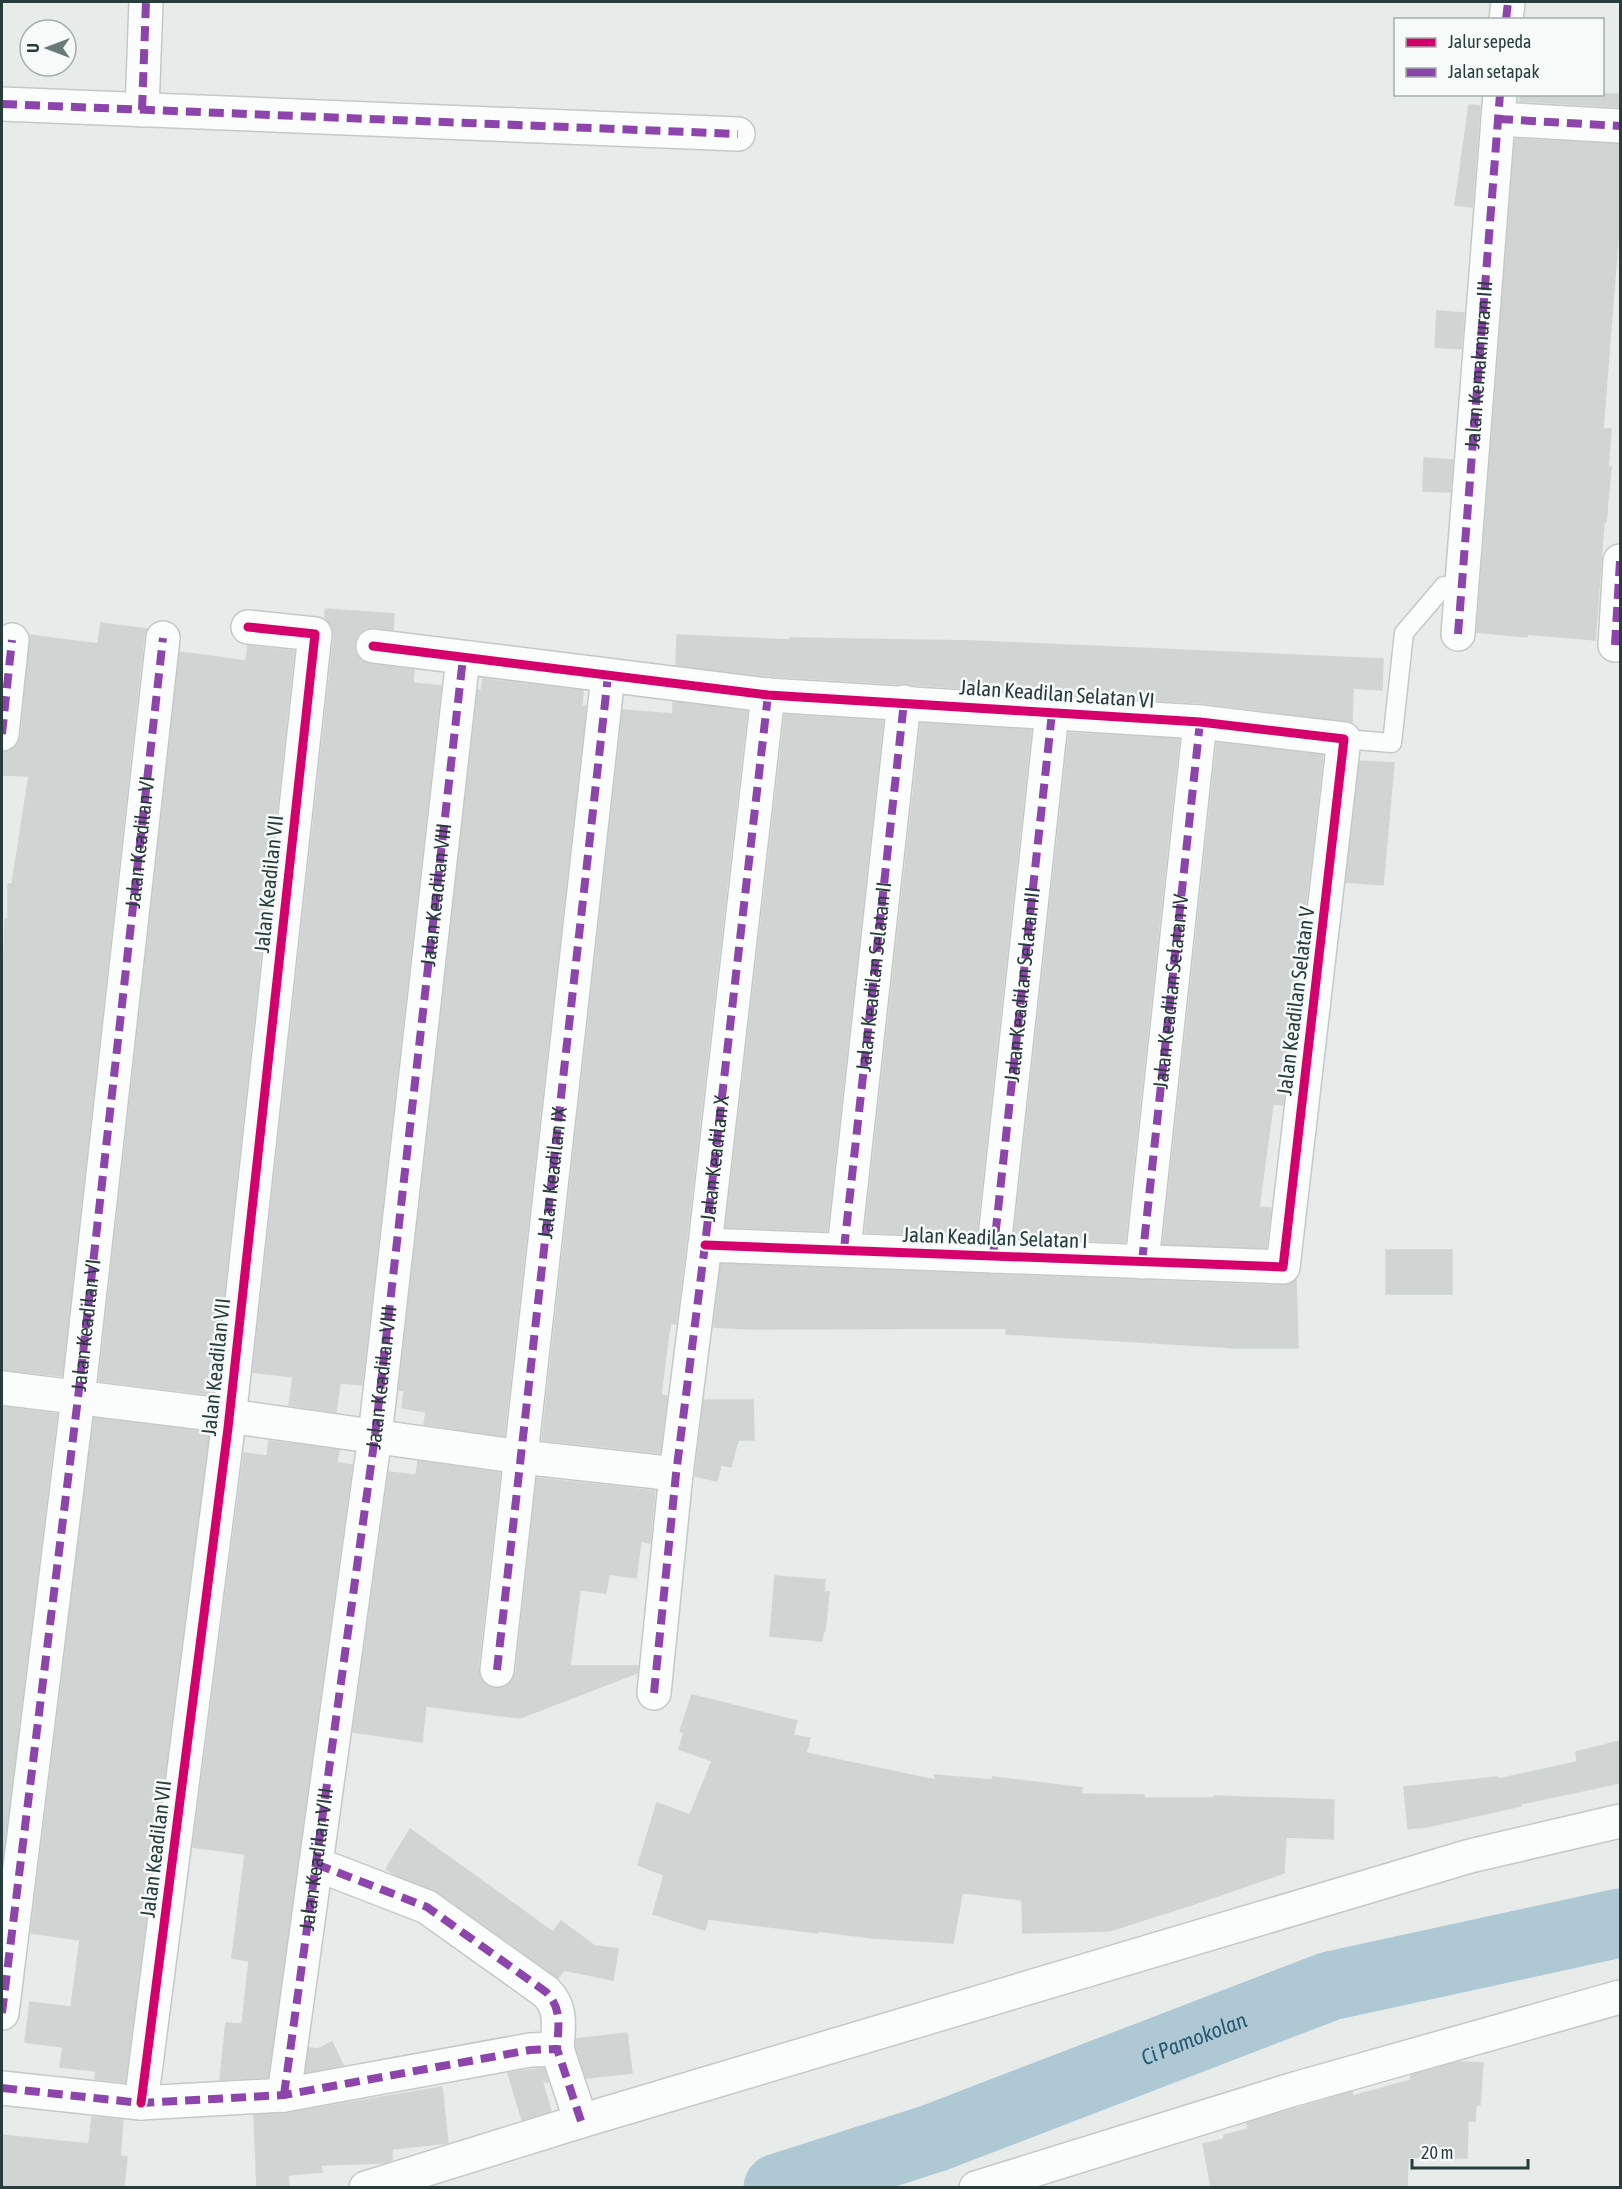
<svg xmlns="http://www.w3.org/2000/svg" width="1622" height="2189" font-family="'Asap Condensed',sans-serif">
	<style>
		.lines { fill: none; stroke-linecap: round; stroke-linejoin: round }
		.river { stroke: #aec9d4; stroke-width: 69 }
		.building { fill: #d0d4d3; stroke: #d0d5d3; stroke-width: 1.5 }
		.lane-casing { stroke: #c4c9c7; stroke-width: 21 }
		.street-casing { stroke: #c4c9c7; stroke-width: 36 }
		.lane { stroke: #fbfcfc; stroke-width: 18 }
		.street { stroke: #fbfcfc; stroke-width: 33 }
		.quiet { stroke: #8e44ad; stroke-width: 8; stroke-dasharray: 15 8; stroke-linecap: butt }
		.cycleway-casing { stroke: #f6faf8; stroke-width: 13 }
		.cycleway { stroke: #d6006c; stroke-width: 9 }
		.labels { text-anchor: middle; stroke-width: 5; stroke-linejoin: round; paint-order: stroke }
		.street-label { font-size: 21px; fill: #273d3b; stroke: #f6faf8 }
		.water-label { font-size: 22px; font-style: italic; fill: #285972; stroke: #f6faf8 }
	</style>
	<rect width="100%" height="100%" fill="#e7ecea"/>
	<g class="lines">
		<path class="river" id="s1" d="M778 2188 934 2138 1330 1986 1620 1923"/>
	</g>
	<path class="building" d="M1520 94H1620V107L1520 101Z
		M1469 105 1480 106 1472 207 1455 205Z
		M1515 139 1620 144V239H1618L1603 429H1611L1608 467H1611L1606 522H1604L1595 640 1527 634V637L1477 632Z
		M1437 311 1464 313 1461 349 1435 347Z
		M1424 458 1453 460 1450 492 1423 491Z
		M325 609 394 614 393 630 375 627 365 629 358 634 354 644 356 654 361 661 370 664 414 670 413 683 441 686 362 1385 340 1383 336 1412 289 1405 293 1377 253 1372 334 636 332 626 325 618Z
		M101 623 147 629 144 636 62 1376 2 1370V1026L5 919H8V884H12L29 776 2 775V752L10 751 17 745 21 737 30 635 98 644Z
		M677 635 790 640V638L975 641 1383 659 1382 690 1353 688 1352 722 1202 703 770 676 676 665Z
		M248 646 294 651 213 1395 99 1381 180 652 246 661Z
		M483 679 583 691 582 706H586L504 1436 424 1424 426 1412 402 1408 404 1391 399 1390 478 690 481 691Z
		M673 702 747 711 686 1243 676 1324 671 1323 669 1331 661 1395 667 1396 660 1453 542 1440 623 710 673 714Z
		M785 715 883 721 827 1231 726 1227Z
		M921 723 1031 730 976 1237 865 1232Z
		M1069 733 1179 739 1125 1242 1014 1238Z
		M1217 743 1323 755 1283 1105 1273 1104 1259 1207 1271 1208 1266 1248 1163 1244Z
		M1360 761 1394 763 1383 885 1346 882Z
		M1386 1250H1452V1294H1386Z
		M721 1264 1282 1286 1291 1284 1296 1279 1298 1348H1238L1006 1334V1328L749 1329 714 1327Z
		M704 1400H753L754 1440H738L731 1467 721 1465 717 1481 695 1476Z
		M2 1407 57 1414 2 1864Z
		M94 1418 209 1432 125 2082 95 2079 96 2071 60 2067 63 2047 25 2042 30 2002 71 2007 80 1940 31 1933Z
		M269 1441 339 1450 337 1463 352 1465 268 2077 220 2080 226 2023 242 2024 249 1961 232 1958 245 1854 193 1847 244 1453 267 1456Z
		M418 1461 500 1473 478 1668 480 1678 486 1685 494 1688 505 1687 512 1681 516 1672 537 1478 655 1491 650 1543 641 1541 636 1578 609 1574 606 1593 580 1590 570 1666H638L637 1673 520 1718 426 1706 422 1742 353 1732 389 1472 416 1475Z
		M775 1576 825 1580 824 1592H829L825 1631H823L822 1641 770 1636Z
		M692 1695 797 1721 793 1735 810 1738 806 1753 935 1780V1775L992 1780 993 1777 1082 1788 1081 1794 1144 1795V1798H1213L1214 1796 1334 1800 1333 1839 1286 1837 1284 1873 1194 1904 1109 1931 1023 1933 1022 1900 966 1893 962 1894 953 1943 873 1938 817 1931V1933L708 1919 705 1930 653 1914 664 1875 638 1865 657 1803 690 1815 712 1761 679 1749 684 1733 680 1731Z
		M1620 1741V1783L1520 1804 1521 1806 1431 1826 1408 1829 1404 1787 1497 1777 1498 1779 1577 1762 1576 1752Z
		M410 1829 553 1932 561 1921 595 1946 618 1949 613 1980 564 1970 558 1978 438 1892 396 1875 386 1869Z
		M627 2033 632 2073 586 2078 576 2047V2039Z
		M332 2042 343 2065 306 2072 309 2048 318 2049Z
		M1458 2062 1483 2063 1480 2105H1476L1475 2121H1468L1467 2158 1408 2157 1407 2187H1211L1203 2144 1224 2139V2135L1248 2129 1247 2123 1352 2092 1353 2096 1411 2080V2075Z
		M544 2068 548 2082H545L541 2077 551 2111 522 2120 508 2073Z
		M442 2087 448 2143 392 2149V2160L384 2163 321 2165 322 2172 288 2175 289 2187H257L254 2115 287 2113Z
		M92 2117 123 2120 120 2156 127 2157 124 2187H2V2135L89 2144Z"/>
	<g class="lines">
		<defs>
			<path id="lane" d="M1344 739 1392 743 1404 633 1444 586H1461"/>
			<g id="street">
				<path d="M1506 20 1508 2"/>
				<path d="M2 104 738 134"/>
				<path d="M142 110 146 2"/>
				<path d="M1498 119 1620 126"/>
				<path d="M1458 634 1500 94"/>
				<path d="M1615 645 1620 561"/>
				<path d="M373 646 768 695 1200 722 1344 739 1283 1267 705 1245"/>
				<path d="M2 734 12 640"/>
				<path d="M844 1249 904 702"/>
				<path d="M993 1256 1052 713"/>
				<path d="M1142 1262 1200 722"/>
				<path d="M2 1388 229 1416 522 1457 676 1474"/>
				<path d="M497 1670 608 676"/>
				<path id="s2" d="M654 1693 676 1474 705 1245 768 695"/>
				<path d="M316 1864 427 1907 546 1992C563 2009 558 2027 557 2049"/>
				<path d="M2 2013 78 1398 163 638"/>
				<path d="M2 2088 141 2103 284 2095 530 2050 557 2049 581 2121"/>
				<path d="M284 2095 375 1436 463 658"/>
				<path d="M141 2103 228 1428 315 634 248 627"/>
				<path d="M366 2188 581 2121 1470 1856 1620 1821"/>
				<path d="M976 2188 1291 2090 1620 1997"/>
			</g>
		</defs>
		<use href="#lane" class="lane-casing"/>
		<use href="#street" class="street-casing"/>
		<use href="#lane" class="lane"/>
		<use href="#street" class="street"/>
		<g class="quiet">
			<path d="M1506 20 1508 2"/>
			<path d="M2 104 738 134"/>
			<path d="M142 110 146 2"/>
			<path d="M1498 119 1620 126"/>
			<path id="s3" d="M1458 634 1500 94"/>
			<path d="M1615 645 1620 561"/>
			<path d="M2 734 12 640"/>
			<path id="s4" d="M844 1249 904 702"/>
			<path id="s5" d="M993 1256 1052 713"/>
			<path id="s6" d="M1142 1262 1200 722"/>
			<path id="s7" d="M497 1670 608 676"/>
			<path d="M654 1693 676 1474 705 1245 768 695"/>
			<path d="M316 1864 427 1907 546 1992C563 2009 558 2027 557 2049"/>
			<path id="s8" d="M2 2013 78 1398 163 638"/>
			<path d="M2 2088 141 2103 284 2095 530 2050 557 2049 581 2121"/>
			<path id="s9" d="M284 2095 375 1436 463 658"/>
		</g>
		<defs>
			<path id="cycleway" d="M373 646 768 695 1200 722 1344 739 1283 1267 705 1245
				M141 2103 228 1428 315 634 248 627"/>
		</defs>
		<use href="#cycleway" class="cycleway-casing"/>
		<use href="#cycleway" class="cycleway"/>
	</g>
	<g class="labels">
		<g class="street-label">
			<text dy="7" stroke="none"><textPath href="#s3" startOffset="270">Jalan Kemakmuran III</textPath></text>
			<text transform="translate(1057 694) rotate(4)" y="7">Jalan Keadilan Selatan VI</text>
			<text dy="7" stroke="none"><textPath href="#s8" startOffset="1179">Jalan Keadilan VI</textPath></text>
			<text transform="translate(269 884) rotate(-84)" y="7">Jalan Keadilan VII</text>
			<text dy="7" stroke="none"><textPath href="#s9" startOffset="1210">Jalan Keadilan VIII</textPath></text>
			<text dy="7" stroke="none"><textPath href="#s4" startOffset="274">Jalan Keadilan Selatan II</textPath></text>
			<text dy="7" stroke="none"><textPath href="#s5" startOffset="273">Jalan Keadilan Selatan III</textPath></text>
			<text dy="7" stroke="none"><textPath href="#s6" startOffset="272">Jalan Keadilan Selatan IV</textPath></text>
			<text transform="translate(1296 1001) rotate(-83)" y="7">Jalan Keadilan Selatan V</text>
			<text dy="7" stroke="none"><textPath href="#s2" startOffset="538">Jalan Keadilan X</textPath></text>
			<text dy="7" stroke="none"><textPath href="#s7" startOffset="500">Jalan Keadilan IX</textPath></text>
			<text transform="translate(995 1238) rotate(2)" y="7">Jalan Keadilan Selatan I</text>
			<text dy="7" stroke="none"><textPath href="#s8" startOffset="693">Jalan Keadilan VI</textPath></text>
			<text transform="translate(216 1367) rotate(-84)" y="7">Jalan Keadilan VII</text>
			<text dy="7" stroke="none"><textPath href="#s9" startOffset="724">Jalan Keadilan VIII</textPath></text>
			<text transform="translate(156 1849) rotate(-83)" y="7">Jalan Keadilan VII</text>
			<text dy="7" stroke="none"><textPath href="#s9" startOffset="238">Jalan Keadilan VIII</textPath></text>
		</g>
		<g class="water-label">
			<text dy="8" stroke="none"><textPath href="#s1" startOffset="442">Ci Pamokolan</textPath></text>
		</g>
	</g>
	<rect width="1622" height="2189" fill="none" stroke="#273d3b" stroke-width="6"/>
	<rect x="1394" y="18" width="210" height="78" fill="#f6faf8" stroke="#a3aeac" stroke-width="1.5"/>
	<rect x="1406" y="38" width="30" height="9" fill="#d6006c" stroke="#a3aeac" stroke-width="1.5"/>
	<text x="1448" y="48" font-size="18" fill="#273d3b">Jalur sepeda</text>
	<rect x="1406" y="68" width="30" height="9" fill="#8e44ad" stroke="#a3aeac" stroke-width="1.5"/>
	<text x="1448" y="78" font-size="18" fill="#273d3b">Jalan setapak</text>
	<g transform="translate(48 48) rotate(270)"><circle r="28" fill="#f6faf8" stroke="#a3aeac" stroke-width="1.5"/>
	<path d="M0-4.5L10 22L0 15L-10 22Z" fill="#6a7a78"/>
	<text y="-9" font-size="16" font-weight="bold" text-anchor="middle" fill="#273d3b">U</text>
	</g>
	<path d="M1412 2159v9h116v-9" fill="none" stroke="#273d3b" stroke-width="3"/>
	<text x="1421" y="2159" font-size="18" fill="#273d3b" stroke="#f6faf8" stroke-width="4.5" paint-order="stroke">20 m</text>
</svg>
